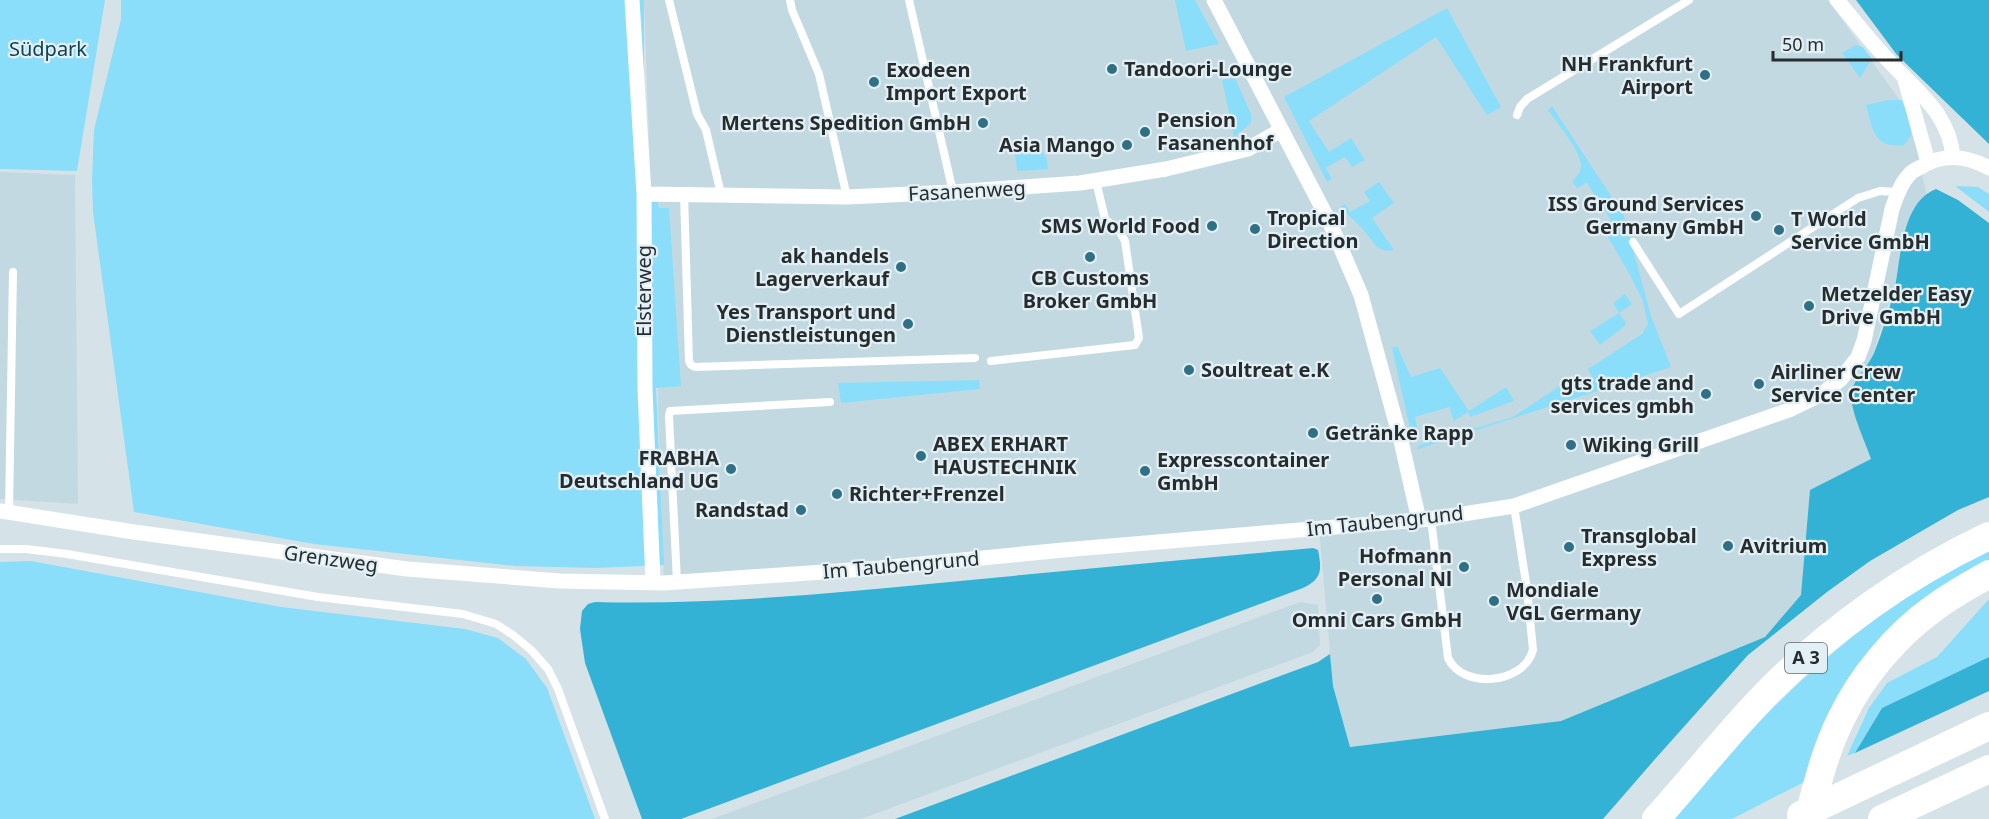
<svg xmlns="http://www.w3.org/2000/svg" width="1989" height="819" font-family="'Noto Sans',sans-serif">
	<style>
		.built { fill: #c3d9e1 }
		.green { fill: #8bdef9 }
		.forest { fill: #33b2d5 }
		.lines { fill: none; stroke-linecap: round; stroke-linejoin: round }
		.service { stroke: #fff; stroke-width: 8 }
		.minor { stroke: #fff; stroke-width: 15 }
		.motorway { stroke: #fff; stroke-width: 28 }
		.poi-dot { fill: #307084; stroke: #e2f0f6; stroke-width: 2 }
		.labels { text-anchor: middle; stroke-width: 4.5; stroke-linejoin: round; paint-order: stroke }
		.shield { fill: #e2f0f6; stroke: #5f686b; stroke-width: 1.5 }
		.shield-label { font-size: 18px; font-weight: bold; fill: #272d2f }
		.park-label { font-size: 20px; fill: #0d4351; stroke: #e2f0f6 }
		.poi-label { font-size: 20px; font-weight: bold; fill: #272d2f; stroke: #e2f0f6; text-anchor: start }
		.street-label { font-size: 20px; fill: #272d2f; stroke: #e2f0f6 }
	</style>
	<rect width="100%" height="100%" fill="#d5e3e8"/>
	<path class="built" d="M644 0H1828L1909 113 1927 196 1911 233 1872 357 1908 471 1815 587 1765 637 1561 721 1350 747 1333 686 1319 528 664 583Z
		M0 172 75 175 78 504 0 499Z
		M1300 602 1318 605 1320 645 1313 652 861 819H712Z"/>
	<path class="green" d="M0 0H105L77 171 0 169Z
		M121 0H644V112L647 202H658L659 208H669L681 386 656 388 664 565 596 568 515 566 314 544 134 512 93 212 92 179 94 130 121 19Z
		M1175 0H1195L1219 44 1186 51Z
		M1447 8 1501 107 1487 115 1436 37 1309 121 1329 152 1351 138 1365 160 1352 167 1345 157 1326 168 1332 179 1327 182 1284 97Z
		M1856 45 1863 47 1872 59 1860 78 1842 53Z
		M1235 78 1251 114V123L1234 137 1222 80Z
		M1888 100H1902L1910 122 1911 136 1904 145C1874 149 1872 129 1866 105Z
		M1552 106 1624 216 1651 316 1671 367 1418 449 1417 446 1513 417 1561 385 1568 395 1593 379 1588 369 1642 334 1648 324 1643 301 1629 273 1602 227 1611 220 1587 183 1577 188 1572 181C1578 176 1581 172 1581 165 1580 150 1557 123 1548 110Z
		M1041 150 1047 159 1048 169 1017 171 1015 153Z
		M1379 182 1394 203 1372 218 1394 250 1386 251 1377 247 1362 228 1340 207 1345 204 1350 212 1370 201 1364 192Z
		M1955 186 1978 187 1989 194V212Z
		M1625 294 1632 304 1619 313 1626 323 1625 326 1600 345 1590 331 1619 313 1613 303Z
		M1397 346 1411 377 1440 368 1469 411 1506 387 1514 401 1470 417 1468 412 1454 421 1449 407 1415 417 1418 431 1411 433 1392 348Z
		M979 380 980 389 841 403 838 383Z
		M1989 551V563L1934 594 1808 780 1732 819H1669C1762 714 1860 611 1989 551Z
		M31 561 281 607 465 629 498 638 526 659 547 688 595 819H0V562Z
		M1989 599V657L1882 708 1855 753 1847 756 1869 708 1887 683 1937 657Z"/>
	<path class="forest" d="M1856 0H1989V144L1897 55Z
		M1936 189 1958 200 1989 223V497L1958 510 1870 561 1827 592 1748 655 1656 758 1603 819H895L1318 662 1330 654 1333 686 1350 747 1561 721 1765 637 1801 595 1810 490 1871 459C1866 443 1847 405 1852 389 1857 376 1869 365 1874 353 1882 333 1890 308 1895 287 1901 256 1902 202 1936 189Z
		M1313 548 1318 550C1322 570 1322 579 1303 588L681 819H642L585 663 580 629 582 611 588 604 595 602C710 605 824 594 939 583 1064 571 1188 559 1313 548Z
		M1989 657V691L1855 753 1882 708Z"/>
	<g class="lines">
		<path class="service" d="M669 0 697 114 706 130 721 194
			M790 0 792 10 819 74 847 197
			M909 0 953 192
			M1517 115 1520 107 1527 99 1689 0
			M684 193 689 361 691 365 695 367 975 358
			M1633 242 1679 314 1858 198 1880 191 1898 192
			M991 361 1135 345 1139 338 1125 241 1120 232 1105 219 1096 181
			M9 512 13 272
			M1431 519 1448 658C1463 690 1524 684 1533 650L1527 589 1514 506
			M0 549H26L67 554 318 597 463 614 496 624 513 635 531 650 548 669 558 689 605 819
			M677 582 669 416 670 411 830 402"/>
		<path class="minor" d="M632 0 644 194 645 389 653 582
			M1214 0 1330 223 1361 295 1401 441 1419 520
			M1837 0C1854 20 1870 41 1888 60 1915 90 1949 112 1953 157
			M1905 80 1928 162
			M644 194 847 197 953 192 1080 183 1166 169 1248 149 1281 130
			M0 511 134 532 407 569 560 581 664 583 880 568 1063 550 1431 519 1514 506 1789 410 1822 394 1841 379 1858 357 1864 341 1892 209C1896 198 1900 184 1909 175 1912 171 1917 169 1921 167 1943 153 1967 156 1989 168"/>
		<path class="motorway" d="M1801 815 1989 726
			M1656 819C1693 778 1728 733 1767 693 1830 629 1908 574 1989 536
			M1808 819C1817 785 1825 751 1841 719 1861 677 1896 635 1934 608 1951 595 1970 585 1989 574
			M1882 819 1989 769"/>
	</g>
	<g class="poi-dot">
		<circle cx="1112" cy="69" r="6"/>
		<circle cx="1705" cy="75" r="6"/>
		<circle cx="874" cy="82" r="6"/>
		<circle cx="983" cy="123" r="6"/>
		<circle cx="1145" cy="132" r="6"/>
		<circle cx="1127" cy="145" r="6"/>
		<circle cx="1756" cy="216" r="6"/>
		<circle cx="1212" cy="226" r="6"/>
		<circle cx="1255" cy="229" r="6"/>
		<circle cx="1779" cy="230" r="6"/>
		<circle cx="1090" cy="257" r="6"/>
		<circle cx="901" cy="267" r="6"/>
		<circle cx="1809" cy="306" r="6"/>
		<circle cx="908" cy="324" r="6"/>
		<circle cx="1189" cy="370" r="6"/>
		<circle cx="1759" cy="384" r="6"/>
		<circle cx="1706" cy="394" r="6"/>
		<circle cx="1313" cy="433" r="6"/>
		<circle cx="1571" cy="445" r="6"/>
		<circle cx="921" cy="456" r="6"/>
		<circle cx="731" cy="469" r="6"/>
		<circle cx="1145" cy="471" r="6"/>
		<circle cx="837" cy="494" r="6"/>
		<circle cx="801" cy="510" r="6"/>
		<circle cx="1728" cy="546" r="6"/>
		<circle cx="1569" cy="547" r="6"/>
		<circle cx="1464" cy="567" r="6"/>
		<circle cx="1377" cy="599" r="6"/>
		<circle cx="1494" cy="601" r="6"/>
	</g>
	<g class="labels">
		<rect class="shield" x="1785" y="643" width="42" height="30" rx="4.5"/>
		<g class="shield-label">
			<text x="1806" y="664">A 3</text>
		</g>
		<g class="park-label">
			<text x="48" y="56">Südpark</text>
		</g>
		<g class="poi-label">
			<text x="1693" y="71" text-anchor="end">NH Frankfurt<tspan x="1693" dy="23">Airport</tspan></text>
			<text x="1124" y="76">Tandoori-Lounge</text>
			<text x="886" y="77">Exodeen<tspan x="886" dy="23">Import Export</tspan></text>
			<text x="1157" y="127">Pension<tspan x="1157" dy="23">Fasanenhof</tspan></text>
			<text x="971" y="130" text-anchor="end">Mertens Spedition GmbH</text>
			<text x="1115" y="152" text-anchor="end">Asia Mango</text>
			<text x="1744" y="211" text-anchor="end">ISS Ground Services<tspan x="1744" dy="23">Germany GmbH</tspan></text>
			<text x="1267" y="225">Tropical<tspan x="1267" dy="23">Direction</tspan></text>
			<text x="1791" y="226">T World<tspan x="1791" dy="23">Service GmbH</tspan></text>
			<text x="1200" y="233" text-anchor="end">SMS World Food</text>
			<text x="889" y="263" text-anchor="end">ak handels<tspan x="889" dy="23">Lagerverkauf</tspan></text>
			<text x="1090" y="285" text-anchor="middle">CB Customs<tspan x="1090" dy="23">Broker GmbH</tspan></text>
			<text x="1821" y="301">Metzelder Easy<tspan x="1821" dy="23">Drive GmbH</tspan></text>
			<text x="896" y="319" text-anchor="end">Yes Transport und<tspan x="896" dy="23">Dienstleistungen</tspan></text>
			<text x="1201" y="377">Soultreat e.K</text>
			<text x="1771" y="379">Airliner Crew<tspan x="1771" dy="23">Service Center</tspan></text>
			<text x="1694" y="390" text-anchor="end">gts trade and<tspan x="1694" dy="23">services gmbh</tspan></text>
			<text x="1325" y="440">Getränke Rapp</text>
			<text x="933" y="451">ABEX ERHART<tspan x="933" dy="23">HAUSTECHNIK</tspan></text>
			<text x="1583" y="452">Wiking Grill</text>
			<text x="719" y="465" text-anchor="end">FRABHA<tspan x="719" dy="23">Deutschland UG</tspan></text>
			<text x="1157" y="467">Expresscontainer<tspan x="1157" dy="23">GmbH</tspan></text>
			<text x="849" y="501">Richter+Frenzel</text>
			<text x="789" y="517" text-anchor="end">Randstad</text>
			<text x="1581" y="543">Transglobal<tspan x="1581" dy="23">Express</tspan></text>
			<text x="1740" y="553">Avitrium</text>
			<text x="1452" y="563" text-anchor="end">Hofmann<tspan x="1452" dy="23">Personal Nl</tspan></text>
			<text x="1506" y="597">Mondiale<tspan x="1506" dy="23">VGL Germany</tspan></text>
			<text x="1377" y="627" text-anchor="middle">Omni Cars GmbH</text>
		</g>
		<g class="street-label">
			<text transform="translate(967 191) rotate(-3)" y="7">Fasanenweg</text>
			<text transform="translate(644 291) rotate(-90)" y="7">Elsterweg</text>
			<text transform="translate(1385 521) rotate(-6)" y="7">Im Taubengrund</text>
			<text transform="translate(331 559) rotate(8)" y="7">Grenzweg</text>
			<text transform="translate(901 565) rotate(-5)" y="7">Im Taubengrund</text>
		</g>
	</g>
	<path d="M1773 51v9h128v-9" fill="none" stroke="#272d2f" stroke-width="3"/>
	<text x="1782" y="51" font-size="18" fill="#272d2f" stroke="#e2f0f6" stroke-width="4.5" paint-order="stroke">50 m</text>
</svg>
